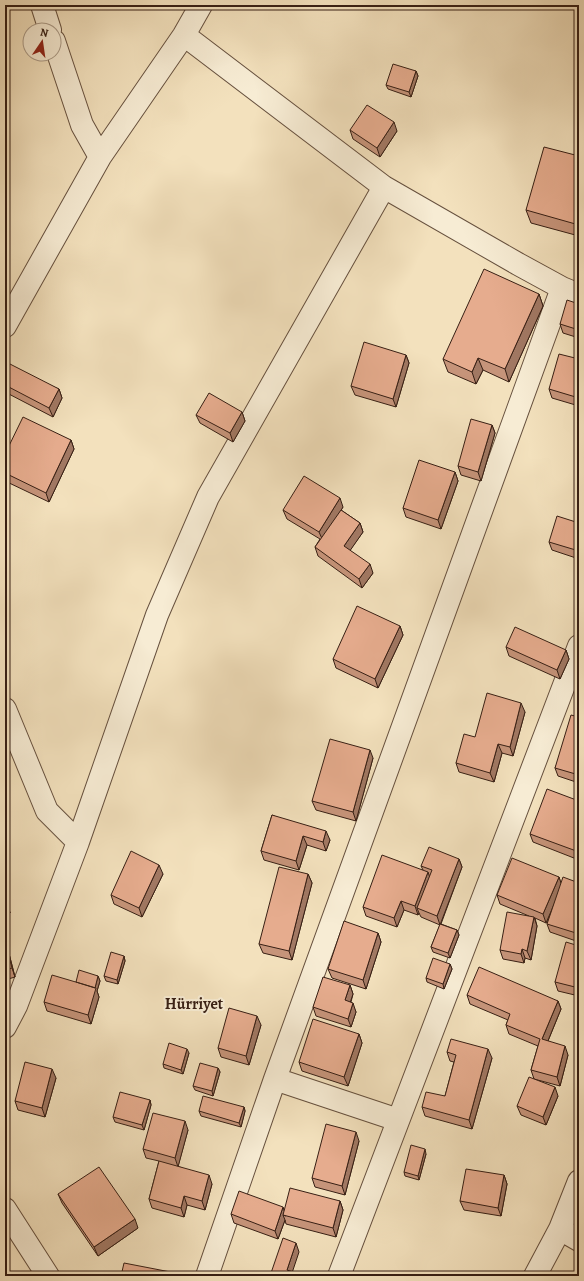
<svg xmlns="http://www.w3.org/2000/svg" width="584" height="1281" font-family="Alegreya,serif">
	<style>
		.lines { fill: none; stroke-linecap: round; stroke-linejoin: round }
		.minor-casing { stroke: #66503e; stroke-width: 24 }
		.minor { stroke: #f7ecd4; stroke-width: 22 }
		.wall { fill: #c6947a; stroke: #371f14 }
		.shaded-wall { fill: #a17863; stroke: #371f14 }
		.building { fill: #e6ac8e; stroke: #371f14 }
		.labels { text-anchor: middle; stroke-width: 4; stroke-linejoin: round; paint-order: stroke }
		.district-label { font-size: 16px; font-weight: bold; fill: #371f14; stroke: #f7ecd4 }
	</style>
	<rect width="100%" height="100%" fill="#f3e1bd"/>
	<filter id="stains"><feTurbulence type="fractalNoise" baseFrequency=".005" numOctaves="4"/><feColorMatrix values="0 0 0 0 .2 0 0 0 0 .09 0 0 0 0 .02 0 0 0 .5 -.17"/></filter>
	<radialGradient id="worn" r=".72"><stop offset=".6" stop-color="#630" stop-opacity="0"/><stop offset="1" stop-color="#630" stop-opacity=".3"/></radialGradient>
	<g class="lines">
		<defs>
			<path id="minor" d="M42 5 50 30
				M184 35 384 187 518 264 562 288 579 295
				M54 41 82 125 100 157
				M5 326 100 157 184 35 201 5
				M5 709 47 811 78 842
				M5 1027 16 1006 78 842 157 615 208 497 384 187
				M275 1079 398 1120
				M5 1209 48 1276
				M560 1229 579 1240
				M207 1276 275 1079 562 288
				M339 1276 579 646
				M535 1276 560 1229 579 1181"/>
		</defs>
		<use href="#minor" class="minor-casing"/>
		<use href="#minor" class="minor"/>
	</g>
	<path class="wall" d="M416 71 418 76 411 97 388 89 386 85Z
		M350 130 397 131 380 157 353 139Z
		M579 156V236L531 223 526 210Z
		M539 294 543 306 509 382 483 370 476 384 448 372 443 359Z
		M579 304V338L563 333 560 324Z
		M406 355 409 363 396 407 355 395 351 386Z
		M579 359V406L552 398 549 389Z
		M5 368 59 389 62 398 53 417 5 392Z
		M242 412 245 421 233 442 200 423 196 415Z
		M492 425 495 433 481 481 461 475 458 466Z
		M71 440 74 449 49 502 5 481V454Z
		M455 472 458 481 441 529 406 517 403 508Z
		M343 507 341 510 360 523 363 532 350 550 373 573 362 588 318 556 315 547 320 539 287 519 283 510Z
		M579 523V559L552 550 549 542Z
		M400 626 403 635 378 688 336 668 333 659Z
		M506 647 566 650 569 659 560 679 509 656Z
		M579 696V783L558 776 555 768 578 717 576 711Z
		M525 712 513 756 502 753 494 782 459 772 456 763 475 737Z
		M373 758 356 821 316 810 312 801Z
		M579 801V860L533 842 530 834Z
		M272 815 330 840 326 851 307 845 299 870 264 860 261 851Z
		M459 859 462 867 441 924 457 930 459 935 450 958 433 952 431 947 440 925 421 917 419 913 418 915 404 910 397 927 366 916 363 907 423 870 421 866Z
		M163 874 142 917 114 904 111 895Z
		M308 874 312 883 292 960 263 953 259 944Z
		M559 877 561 884 579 883V942L550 932 547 924 552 909 546 923 535 918 537 926 531 960 525 958 524 963 503 959 500 950 529 916 500 904 497 895Z
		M5 893 10 913 5 915Z
		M378 933 381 942 366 989 332 978 328 969Z
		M5 938 15 977 5 980Z
		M579 946V996L558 991 555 982Z
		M124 956 125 961 118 984 106 981 104 976Z
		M450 964 452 969 444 989 427 982 426 978Z
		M98 976 100 981 97 991 99 997 91 1024 47 1011 44 1002 76 982Z
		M350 985 353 994 351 1002 356 1012 351 1027 316 1016 313 1007Z
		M467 995 558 1001 561 1009 548 1041 568 1055 560 1086 534 1079 531 1070 538 1046 509 1034 506 1025 508 1020 470 1004Z
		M261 1025 249 1065 221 1057 218 1048Z
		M359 1034 362 1043 348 1086 302 1071 299 1062Z
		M447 1052 492 1058 472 1129 425 1116 422 1107 445 1096 454 1062 450 1061Z
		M189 1053 183 1074 164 1068 163 1064Z
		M218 1068 220 1072 213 1096 195 1090 193 1086Z
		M56 1078 45 1117 18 1110 15 1101Z
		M558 1096 546 1125 521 1115 517 1106Z
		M150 1100 151 1105 144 1130 115 1122 113 1117Z
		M244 1107 245 1111 241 1127 201 1116 199 1111Z
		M188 1130 178 1166 212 1184 205 1210 187 1205 184 1217 152 1208 149 1199 159 1161 146 1158 143 1149Z
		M359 1141 345 1195 315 1187 312 1178Z
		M426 1154 419 1180 405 1176 404 1172Z
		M504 1175 507 1184 501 1216 464 1210 460 1201Z
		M58 1194 138 1228 98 1256 62 1203Z
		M340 1201 343 1210 336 1237 286 1224 285 1220 278 1239 234 1223 231 1214 284 1210Z"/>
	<path class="shaded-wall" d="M416 71 418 76 411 97 409 92Z
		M394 122 397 131 380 157 377 148Z
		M539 294 543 306 509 382 505 369Z
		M406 355 409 363 396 407 393 399Z
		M478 358 483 370 476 384 472 372Z
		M59 389 62 398 53 417 49 408Z
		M242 412 245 421 233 442 230 433Z
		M492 425 495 433 481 481 478 472Z
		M71 440 74 449 49 502 46 493Z
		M455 472 458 481 441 529 438 520Z
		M340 498 343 507 323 541 319 532Z
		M360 523 363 532 347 555 344 546Z
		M370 564 373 573 362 588 359 579Z
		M400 626 403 635 378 688 375 679Z
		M566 650 569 659 560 679 557 670Z
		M521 703 525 712 513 756 510 747Z
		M498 744 502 753 494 782 490 773Z
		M370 750 373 758 356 821 353 812Z
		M326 831 330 840 326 851 323 842Z
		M303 836 307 845 299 870 296 861Z
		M459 859 462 867 440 925 437 916Z
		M159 865 163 874 142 917 139 908Z
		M428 872 431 881 417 908 419 913 418 915 415 906Z
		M308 874 312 883 292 960 289 951Z
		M559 877 562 886 546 923 543 914Z
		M5 893 10 913 5 898Z
		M401 901 404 910 397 927 394 918Z
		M534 917 537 926 531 960 527 951Z
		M579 924V942L576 933Z
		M457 930 459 935 450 958 448 953Z
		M378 933 381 942 366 989 363 980Z
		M5 938 15 977 12 968 5 941Z
		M522 949 525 958 524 963 521 954Z
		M124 956 125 961 118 984 117 980Z
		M450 964 452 969 444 989 443 984Z
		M98 976 100 981 97 991 99 997 91 1024 88 1015Z
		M350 985 353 994 348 1009 345 1000Z
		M558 1001 561 1009 545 1048 542 1039Z
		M353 1003 356 1012 351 1027 348 1019Z
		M257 1016 261 1025 249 1065 246 1056Z
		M359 1034 362 1043 348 1086 344 1077Z
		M565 1046 568 1055 560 1086 557 1077Z
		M187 1049 189 1053 183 1074 181 1070Z
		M488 1049 492 1058 472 1129 469 1120Z
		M218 1068 220 1072 213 1096 212 1091Z
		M52 1069 56 1078 45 1117 42 1108Z
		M555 1087 558 1096 546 1125 543 1117Z
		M150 1100 151 1105 144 1130 142 1125Z
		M244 1107 245 1111 241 1127 239 1123Z
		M185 1121 188 1130 178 1167 175 1158Z
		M356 1132 359 1141 345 1195 342 1186Z
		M425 1149 426 1154 419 1180 418 1176Z
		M209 1175 212 1184 205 1210 202 1201Z
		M504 1175 507 1184 501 1216 498 1208Z
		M184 1196 187 1205 184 1217 181 1208Z
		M340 1201 343 1210 336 1237 333 1228Z
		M283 1207 286 1216 283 1215 285 1220 278 1239 275 1231Z
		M135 1219 138 1228 98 1256 94 1247Z
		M296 1243 299 1252 291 1276 287 1270Z"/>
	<path class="building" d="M393 64 416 71 409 92 386 85Z
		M367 105 394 122 377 148 350 130Z
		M544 147 579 156V225L526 210Z
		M484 269 539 294 505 369 478 358 472 372 443 359Z
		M567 300 579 304V330L560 324Z
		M364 342 406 355 393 399 351 386Z
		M559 354 579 359V398L549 389Z
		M8 363 59 389 49 408 5 385V368Z
		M209 393 242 412 230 433 196 415Z
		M23 417 71 440 46 493 5 473V454Z
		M471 419 492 425 478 472 458 466Z
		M419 460 455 472 438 520 403 508Z
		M304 476 340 498 319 532 283 510Z
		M341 510 360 523 344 546 370 564 359 579 315 547Z
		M557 516 579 523V551L549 542Z
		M357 606 400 626 375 679 333 659Z
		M515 627 566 650 557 670 506 647Z
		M487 693 521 703 510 747 498 744 490 773 456 763 464 734 475 737Z
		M579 696V711H576Z
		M571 715 579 717V775L555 768Z
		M330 739 370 750 353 812 312 801Z
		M547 789 579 801V852L530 834Z
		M272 815 326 831 323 842 303 836 296 861 261 851Z
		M429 847 459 859 437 916 417 908 432 870 421 866Z
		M131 851 159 865 139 908 111 895Z
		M382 855 428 872 415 906 401 901 394 918 363 907Z
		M512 858 559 877 543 914 497 895Z
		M279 867 308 874 289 951 259 944Z
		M563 877 579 883V924L576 933 547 924Z
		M507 912 534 917 527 951 522 949 521 954 500 950Z
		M344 921 378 933 363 980 328 969Z
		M440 924 457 930 448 953 431 947Z
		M5 941 12 968 5 970Z
		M566 942 579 946V988L555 982Z
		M111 952 124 956 117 980 104 976Z
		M433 958 450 964 443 984 426 978Z
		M479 967 558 1001 542 1039 565 1046 557 1077 531 1070 540 1039 506 1025 510 1014 467 995Z
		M79 970 98 976 95 988 76 982Z
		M52 975 96 988 88 1015 44 1002Z
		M323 977 350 985 345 1000 353 1003 348 1019 313 1007Z
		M229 1008 257 1016 246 1056 218 1048Z
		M313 1019 359 1034 344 1077 299 1062Z
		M451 1039 488 1049 469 1120 422 1107 426 1092 445 1096 456 1055 447 1052Z
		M169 1043 187 1049 181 1070 163 1064Z
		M25 1062 52 1069 42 1108 15 1101Z
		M200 1063 218 1068 212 1091 193 1086Z
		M529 1077 555 1087 543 1117 517 1106Z
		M120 1092 150 1100 142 1125 113 1117Z
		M203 1096 244 1107 239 1123 199 1111Z
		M153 1113 185 1121 175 1158 143 1149Z
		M326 1124 356 1132 342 1186 312 1178Z
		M411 1145 425 1149 418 1176 404 1172Z
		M159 1161 209 1175 202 1201 184 1196 181 1208 149 1199Z
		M99 1167 135 1219 94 1247 58 1194Z
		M466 1169 504 1175 498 1208 460 1201Z
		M290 1188 340 1201 333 1228 283 1215Z
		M239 1191 283 1207 275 1231 231 1214Z
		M283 1238 296 1243 287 1270 305 1276H270Z
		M124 1263 186 1275V1276H121Z
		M575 1271 579 1273V1276H573Z"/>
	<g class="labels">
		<g class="district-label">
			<text x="194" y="1009">Hürriyet</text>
		</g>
	</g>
	<rect width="584" height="1281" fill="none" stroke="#f3e1bd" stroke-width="20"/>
	<rect x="6" y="6" width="572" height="1269" fill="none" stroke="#371f14" stroke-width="2"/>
	<rect x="10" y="10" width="564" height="1261" fill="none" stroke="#371f14"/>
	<g transform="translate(42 42) rotate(13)"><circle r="19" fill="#f7ecd4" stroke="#aa9a87"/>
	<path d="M0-3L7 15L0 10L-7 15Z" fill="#8f2418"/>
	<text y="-6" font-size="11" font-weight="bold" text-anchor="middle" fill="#371f14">N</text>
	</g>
	<rect width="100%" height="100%" filter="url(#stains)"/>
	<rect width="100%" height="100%" fill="url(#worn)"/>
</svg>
